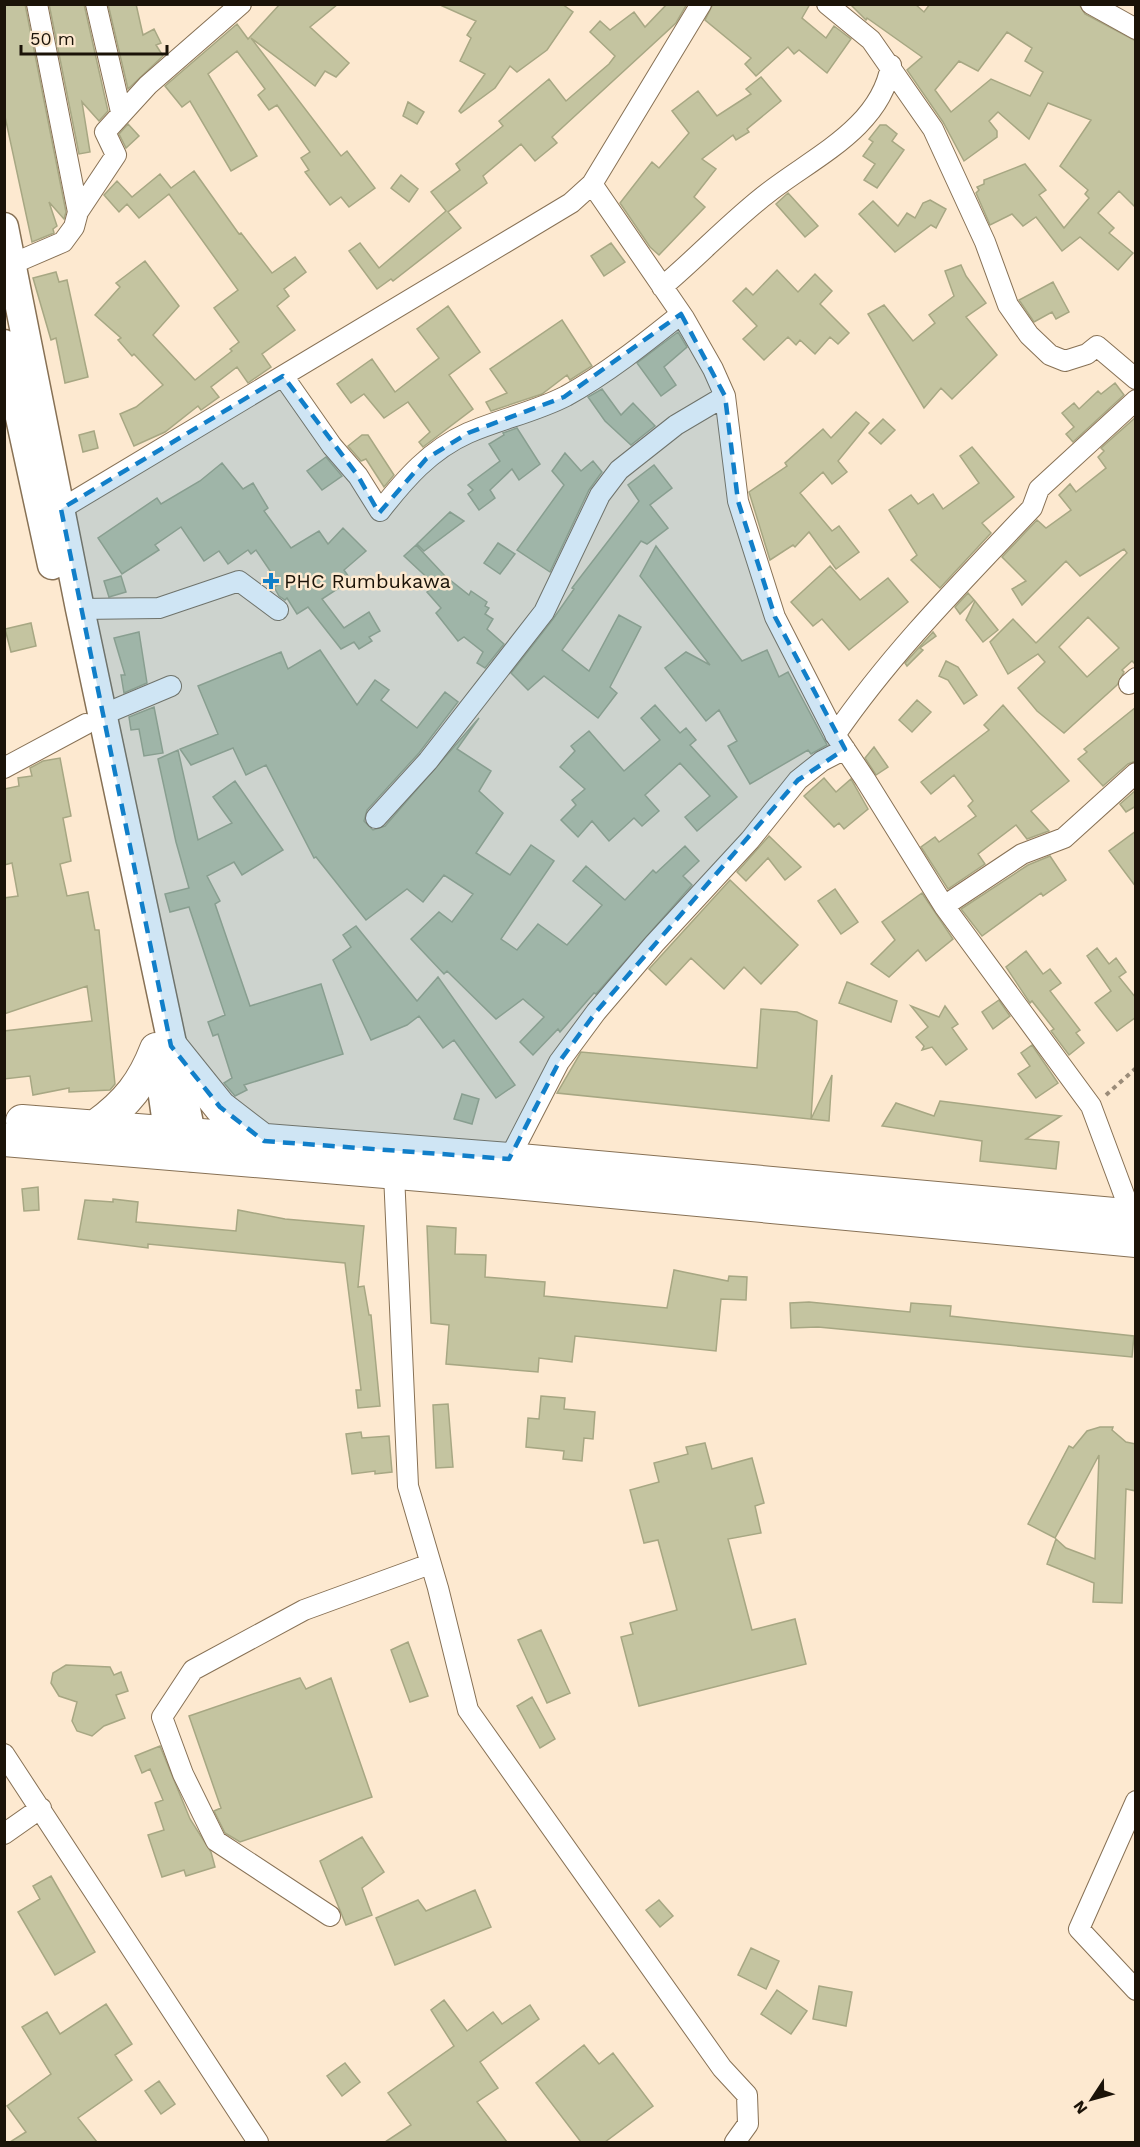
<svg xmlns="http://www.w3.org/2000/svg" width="1140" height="2147" font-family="'Work Sans',sans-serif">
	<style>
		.building { fill: #c4c4a0; stroke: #a7a783; stroke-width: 1.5; fill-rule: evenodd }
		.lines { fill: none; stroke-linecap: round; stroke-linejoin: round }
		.street-casing { stroke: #877155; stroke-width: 22 }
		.secondary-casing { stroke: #877155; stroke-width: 31 }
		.primary-casing { stroke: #877155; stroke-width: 34 }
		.path { stroke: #9b8c79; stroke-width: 4; stroke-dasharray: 4.5 4.5; stroke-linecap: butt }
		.street { stroke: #fff; stroke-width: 20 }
		.secondary { stroke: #fff; stroke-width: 28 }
		.primary { stroke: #fff; stroke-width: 32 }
		.marked { fill: #117fc9; fill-opacity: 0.2; stroke: #117fc9; stroke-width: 4.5; stroke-dasharray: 12 8; stroke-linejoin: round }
		.poi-dot { fill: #117fc9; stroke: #fde9d0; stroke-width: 2 }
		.labels { text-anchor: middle; stroke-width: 5; stroke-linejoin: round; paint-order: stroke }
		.poi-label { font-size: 20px; fill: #1b1308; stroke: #fde9d0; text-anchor: start }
	</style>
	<rect width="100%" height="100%" fill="#fde9d0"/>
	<path class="building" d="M4 4H25L66 212 64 219 49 202 57 226 53 229 54 233 32 242 4 112Z
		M49 4H84L108 111 99 121 82 102 90 152 79 154Z
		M108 4H136L143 35 154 29 161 43 156 45 163 56 128 89Z
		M280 4H338L310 27 349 63 336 77 325 71 315 86 251 38 341 156 347 151 375 188 349 207 341 197 330 205 305 172 309 170 301 158 310 152 277 105 269 110 258 95 265 89 237 51 208 74 257 156 231 171 190 101 182 107 165 86 237 24 248 39Z
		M438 4H562L573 12 547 50 517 72 510 66 495 88 461 113 459 111 485 74 460 61 471 38 467 35 476 21Z
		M667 4H687L676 23 552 137 557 143 535 161 521 144 483 176 487 183 448 212 461 228 393 281 391 279 377 289 349 251 360 243 379 268 446 211 431 192 460 170 456 164 503 126 499 121 549 79 566 101 609 64 615 56 590 32 600 21 610 30 634 12 645 27Z
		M713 4H810L802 18 826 38 834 26 851 39 827 73 799 50 794 54 788 47 756 76 745 64 751 58 705 20Z
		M850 4H915L924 12 930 4H1079L1085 14 1136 41V208L1119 191 1098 213 1114 228 1109 233 1133 253 1118 270 1080 237 1062 251 1036 217 1023 226 1012 214 990 225 976 193 979 190 977 187 984 184V180L1025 164 1046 190 1039 195 1064 228 1089 198 1085 194 1088 190 1060 166 1091 120 1048 103 1029 139 998 112 989 121 997 131V137L964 161 943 122 907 70 922 57 867 18 866 20ZM1007 32 1032 48 1025 61 1043 72 1030 96 991 79 951 112 935 90 959 61 978 71Z
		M761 77 781 101 747 129 749 132 736 140 733 135 702 159 716 169 694 197 705 207 659 255 650 247 620 203 652 162 659 168 689 133 672 111 698 91 717 116 751 94 746 89Z
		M408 102 424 112 417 124 403 116Z
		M128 124 139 136 126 148 119 134Z
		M880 125H886L897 134 892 141 904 150 877 188 864 180 875 164 863 156 873 142 869 139Z
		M194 171 239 234 241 233 272 273 295 257 306 272 284 289 289 296 277 306 295 330 262 354 271 367 248 383 237 367 211 387 219 397 201 410 198 406 165 432 134 446 120 414 136 407 163 385 134 354 132 356 118 340 121 338 95 315 120 287 116 283 145 261 179 306 153 335 195 380 232 351 230 349 239 342 214 308 238 290 169 194 139 218 127 204 119 212 104 195 117 181 132 197 160 174 171 188Z
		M401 175 418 189 409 202 391 188Z
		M788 193 818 226 805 237 776 204Z
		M930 200 946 209 936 228 931 225 895 252 859 214 873 201 898 226 907 213 915 218 923 203Z
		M611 243 625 262 604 276 591 256Z
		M961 265 966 276 986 303 966 317 997 355 952 399 941 388 924 408 868 314 884 305 913 341 935 323 929 315 954 296 945 271Z
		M777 270 798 292 815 274 832 291 820 304 849 333 838 344 830 337 815 354 800 340 796 345 788 337 764 360 743 339 757 326 733 301 746 288 753 295Z
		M56 272 59 282 67 280 88 377 65 383 56 338 51 340 33 278Z
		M1053 282 1069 312 1056 319 1052 312 1034 322 1019 300Z
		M448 306 480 352 449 375 473 409 423 447 419 442 430 432 408 402 384 418 364 394 351 403 337 384 372 359 395 392 439 358 417 329Z
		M562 320 592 366 570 380 567 375 542 394 491 411 486 402 507 393 490 369Z
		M678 332 687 347 664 367 676 385 661 396 637 363Z
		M1115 383 1124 395 1073 442 1066 434 1074 427 1062 413 1074 403 1079 409 1098 391 1101 394Z
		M602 389 621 415 633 403 655 426 631 445 605 421 588 397Z
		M856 412 869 423 838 461 847 472 832 484 823 472 800 493 832 531 839 526 859 552 836 569 809 532 795 547 793 545 770 560 749 492 787 466 785 463 823 429 831 438Z
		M1136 417V665L1132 661 1122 670 1124 672 1117 685 1064 733 1037 711 1018 688 1045 662 1038 654 1008 674 990 642 1013 619 1036 643 1127 553 1124 549 1080 576 1066 561 1022 605 1012 589 1026 581 1002 557 1037 520 1046 528 1071 510 1059 495 1070 484 1076 492 1106 468 1098 457 1104 451 1101 448ZM1088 617 1119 648 1087 677 1059 647Z
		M883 419 895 430 881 444 869 433Z
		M517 428 540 464 519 480 512 469 490 490 495 498 479 510 468 494 473 490 468 485 500 461 489 444 504 435 503 433Z
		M94 431 98 448 83 452 79 435Z
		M362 435H368L394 475 384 487 366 459 361 461 348 446Z
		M972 447 1014 497 982 523 991 533 940 588 911 560 917 555 889 510 911 495 918 504 933 494 943 509 979 483 960 456Z
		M565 453 581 471 593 461 602 472 589 490 550 572 517 550 564 485 552 471Z
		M326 457 342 476 322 490 307 471Z
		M222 463 243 489 253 483 268 508 264 511 291 548 319 531 328 544 343 528 366 551 344 570 351 580 322 599 344 628 369 612 380 631 369 637 372 641 359 649 354 642 341 649 308 607 297 614 287 598 285 600 279 596 274 587 279 584 256 550 251 554 248 550 228 564 219 551 204 561 181 527 155 545 159 550 122 574 98 538 157 498 161 504 200 481Z
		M654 465 672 488 650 505 668 528 647 544 641 541 562 650 589 671 619 615 641 627 610 687 617 693 598 718 544 676 528 690 511 673 553 619 574 589 572 588 639 501 628 485Z
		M450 512 464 521 424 551 417 544Z
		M498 543 515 554 500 574 484 563Z
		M416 545 445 576 469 595 471 591 487 602 485 606 489 608 485 614 493 619 487 629 504 644 485 668 477 663 483 652 464 637 458 641 436 613 441 608 427 592 435 585 404 556Z
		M656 546 742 661 767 650 779 677 788 672 827 745 811 754 808 750 750 784 728 746 737 741 719 710 706 721 665 668 686 652 710 665 640 576Z
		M830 566 860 600 888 578 908 602 849 650 822 619 813 626 791 602Z
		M121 576 126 592 109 597 104 581Z
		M968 593 974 600 960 614 955 607Z
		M975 601 998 630 983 642 966 620Z
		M31 623 36 646 11 652 5 629Z
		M139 632 147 683 124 693 121 675H125L114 638Z
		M933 632 936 636 920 648 923 650 907 666 905 663Z
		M320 650 357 705 375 680 389 690 381 700 417 728 445 692 458 702 419 753 367 810 364 821 373 830 385 826 479 718 457 749 491 771 479 791 503 813 476 853 510 875 531 845 554 861 501 939 517 950 538 924 567 945 602 905 573 881 586 866 625 900 653 870 656 873 685 846 699 861 683 876 692 885 596 994 594 993 560 1032 558 1029 533 1055 520 1042 544 1017 523 999 496 1019 447 971 444 974 411 939 439 912 452 922 473 894 444 875 423 902 407 889 366 920 316 857 314 858 266 765 246 775 233 748 191 765 180 749 218 734 198 686 281 652 288 669Z
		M946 661 958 667 977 695 964 704 948 680 939 676Z
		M917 700 931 712 912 732 899 720Z
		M655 705 680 733 686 728 696 740 690 745 737 797 697 831 685 817 710 796 680 763 645 795 659 811 642 826 634 818 609 841 592 821 578 837 561 820 576 805 572 800 585 789 560 767 575 751 571 746 589 731 624 771 660 740 641 718Z
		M1003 705 1069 781 1031 811 1049 831 1027 839 1016 825 978 854 985 864 948 889 921 847 935 837 939 842 976 816 968 806 973 801 954 775 931 794 921 782 989 730 984 725Z
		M154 707 163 753 144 756 139 729 131 730 129 717Z
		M1136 707V761L1128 764 1103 786 1078 759 1087 752 1084 749Z
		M874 747 888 767 876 775 865 758Z
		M178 750 198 840 232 823 213 797 235 781 283 850 242 875 234 862 207 876 220 901 215 904 250 1006 321 984 343 1054 244 1085 247 1090 235 1096 224 1083 232 1078 218 1034 213 1036 208 1022 225 1015 189 907 170 912 165 894 189 888 176 842 158 759Z
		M60 758 71 816 63 818 71 861 60 864 67 896 88 892 95 930H99L115 1084 110 1090 69 1092V1088L33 1095 30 1076 4 1079V1031L92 1021 87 986 4 1014V898L18 896 12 863 4 865V789L19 786 18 778 32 776 30 768 43 761Z
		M824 778 836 792 851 779 868 809 844 829 839 823 834 827 804 796Z
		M1136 790V806L1126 812 1120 804Z
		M1136 831V887L1109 851Z
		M769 836 801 867 785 880 768 858 746 881 737 872Z
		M1050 856 1066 880 1043 896 1041 893 982 936 961 909 1028 865Z
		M730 880 798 945 761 984 744 967 724 989 691 958 666 985 649 969Z
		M835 889 858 922 841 934 818 901Z
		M922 893 953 939 926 961 918 950 889 977 871 964 895 940 882 922Z
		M356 926 417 1001 438 977 515 1085 496 1098 454 1040 443 1048 419 1016 407 1025 371 1040 333 960 351 947 343 935Z
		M1097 948 1109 964 1116 958 1126 972 1119 977 1136 998V1017L1117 1031 1095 1003 1111 991 1087 956Z
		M1026 951 1043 974 1050 969 1061 983 1050 991 1080 1030 1076 1033 1084 1043 1069 1055 1051 1031 1054 1029 1032 1001 1030 1003 1006 967Z
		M847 982 897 1001 891 1022 839 1003Z
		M999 1000 1010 1016 993 1029 982 1012Z
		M911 1006 939 1017 945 1006 958 1024 952 1028 967 1049 946 1065 932 1047 922 1050 924 1046 916 1037 928 1027Z
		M761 1009 797 1012 817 1021 811 1119 832 1075 829 1121 557 1093 581 1052 757 1068Z
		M1032 1045 1058 1083 1036 1098 1018 1074 1030 1066 1021 1053Z
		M462 1094 479 1099 472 1124 454 1119Z
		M940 1101 1061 1116 1026 1139 1059 1142 1056 1169 980 1161 982 1141 882 1126 896 1103 934 1116Z
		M38 1187 39 1210 24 1211 22 1189Z
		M113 1199 138 1202 136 1222 236 1231 238 1210 285 1219 364 1226 358 1287 364 1286 369 1315H371L380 1406 358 1408 356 1390H361L345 1263 148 1244V1248L78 1239 85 1200 113 1202Z
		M427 1226 456 1228 455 1254 486 1255 485 1277 545 1282 544 1296 667 1308 674 1270 728 1281 729 1276 747 1277 746 1300 721 1299 716 1351 575 1336 572 1362 539 1358 538 1372 446 1364 449 1325 431 1323Z
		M809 1302 910 1312 911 1303 951 1306 950 1316 1134 1336 1132 1357 818 1327 791 1328 790 1303Z
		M541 1396 565 1398 564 1409 595 1412 593 1439 584 1438 582 1461 563 1459 564 1451 526 1447 528 1418 539 1419Z
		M448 1404 453 1467 436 1468 433 1405Z
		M1100 1427H1113L1112 1430 1126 1442 1136 1444V1491L1126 1489 1122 1603 1093 1602 1094 1583 1047 1564 1056 1539 1066 1548 1095 1559 1099 1455 1055 1538 1028 1524 1069 1446 1073 1448 1087 1431Z
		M361 1432 362 1438 389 1436 392 1472 375 1474V1471L352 1474 346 1434Z
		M705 1443 712 1469 752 1458 764 1503 755 1506 761 1533 728 1539 752 1630 795 1619 806 1664 639 1706 621 1637 633 1634 630 1623 677 1610 658 1540 644 1543 630 1490 659 1482 654 1463 688 1454 686 1447Z
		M541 1630 570 1693 547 1703 518 1640Z
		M408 1642 428 1696 410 1702 391 1650Z
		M66 1665 110 1667 114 1675 121 1672 128 1691 116 1695 125 1718 104 1726 92 1736 77 1731 72 1721 77 1702 59 1696 51 1683 53 1673Z
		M300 1678 306 1689 331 1678 372 1797 240 1842 225 1833 214 1811 221 1808 189 1716Z
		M532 1697 555 1739 540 1748 517 1706Z
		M160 1746 190 1819 211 1852 215 1867 186 1876 184 1870 162 1877 148 1835 164 1830 155 1803 163 1800 150 1769 142 1773 135 1756Z
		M362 1837 384 1872 362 1888 372 1915 346 1925 320 1861Z
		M51 1876 95 1952 55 1975 18 1912 40 1899 33 1886Z
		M475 1890 491 1927 395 1965 376 1918 418 1900 426 1911Z
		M659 1900 673 1916 660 1927 646 1910Z
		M751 1948 779 1961 766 1989 738 1975Z
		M819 1986 852 1992 846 2026 813 2019Z
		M777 1990 807 2011 791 2034 761 2014Z
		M444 2000 467 2031 493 2012 502 2024 530 2005 539 2019 480 2062 498 2088 477 2102 507 2142H385L411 2125 388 2093 454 2046 431 2010Z
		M106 2004 132 2044 115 2055 132 2080 78 2118 97 2142H10L26 2132 7 2106 51 2074 22 2027 47 2012 60 2034Z
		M584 2045 599 2064 613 2053 653 2106 605 2142H581L536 2083Z
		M345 2063 360 2082 342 2096 327 2076Z
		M159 2081 175 2104 161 2114 145 2091Z"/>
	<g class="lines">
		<defs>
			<path id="street" d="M37 4 78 212
				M96 4 121 112
				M827 4 871 40 933 129 985 242 1008 305 1029 335 1050 355 1065 361 1087 354 1097 346 1136 379
				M1091 4 1136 29
				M592 184 684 318 713 369 725 396 738 501 775 617 836 736 865 779 944 906 1091 1106 1132 1216
				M12 264 63 242 74 227 78 212 116 155 105 132 148 85 241 4
				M662 287C699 256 732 220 769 192 814 157 881 127 891 65
				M283 376 332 446 358 476 380 511C405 479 430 450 468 433 500 419 535 412 566 396 606 374 645 343 681 314
				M61 509 571 203 592 184 701 4
				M80 609 159 608 239 581 278 610
				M1129 684 1136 678
				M102 715 171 686
				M835 735C892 652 963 581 1032 508L1039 489 1136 400
				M4 768 86 724
				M376 818 428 761 544 612 600 495 619 470 676 425 725 396
				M944 906 1022 854 1064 838 1136 773
				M509 1159 559 1062 596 1012 654 944 750 840 798 780 822 761 845 749
				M394 1174 408 1486 438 1588 468 1710 722 2068 747 2095 748 2124 735 2142
				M4 1754 258 2142
				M1136 1801 1079 1929 1136 1990
				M4 1834 41 1808
				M330 1916 216 1841 183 1774 162 1717 193 1670 304 1610 430 1564"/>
			<path id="secondary" d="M4 227 80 609 191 1133 192 1157
				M4 344 52 565
				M159 1068 168 1131V1153"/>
			<path id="primary" d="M171 1046 220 1107 263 1140
				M22 1121 509 1159 1136 1216
				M97 1125C127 1103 143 1083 156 1049
				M4 1140 504 1182 1136 1241"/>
		</defs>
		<use href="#street" class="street-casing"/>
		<use href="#secondary" class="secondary-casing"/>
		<use href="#primary" class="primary-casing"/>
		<path class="path" d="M1106 1095 1136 1068"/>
		<use href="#street" class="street"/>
		<use href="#secondary" class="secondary"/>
		<use href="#primary" class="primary"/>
	</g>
	<path class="marked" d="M681 314 725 396 738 501 775 617 845 749 798 780 596 1012 559 1062 509 1159 264 1141 220 1107 171 1046 61 509 283 376 358 476 379 513 426 459 468 433 564 397Z"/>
	<path class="poi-dot" d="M268 572h6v6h6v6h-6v6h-6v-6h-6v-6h6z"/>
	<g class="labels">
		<g class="poi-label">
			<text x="284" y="588">PHC Rumbukawa</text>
		</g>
	</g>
	<rect width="1140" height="2147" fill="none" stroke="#1b1308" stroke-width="12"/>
	<g transform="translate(1092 2099) rotate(234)" stroke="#fde9d0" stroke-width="4.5" paint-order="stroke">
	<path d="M0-4.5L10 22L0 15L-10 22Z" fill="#1b1308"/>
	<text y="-9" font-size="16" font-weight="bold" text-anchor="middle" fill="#1b1308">N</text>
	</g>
	<path d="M21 45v9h146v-9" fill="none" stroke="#1b1308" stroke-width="3"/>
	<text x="30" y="45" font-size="18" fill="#1b1308" stroke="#fde9d0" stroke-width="4.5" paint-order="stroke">50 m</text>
</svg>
